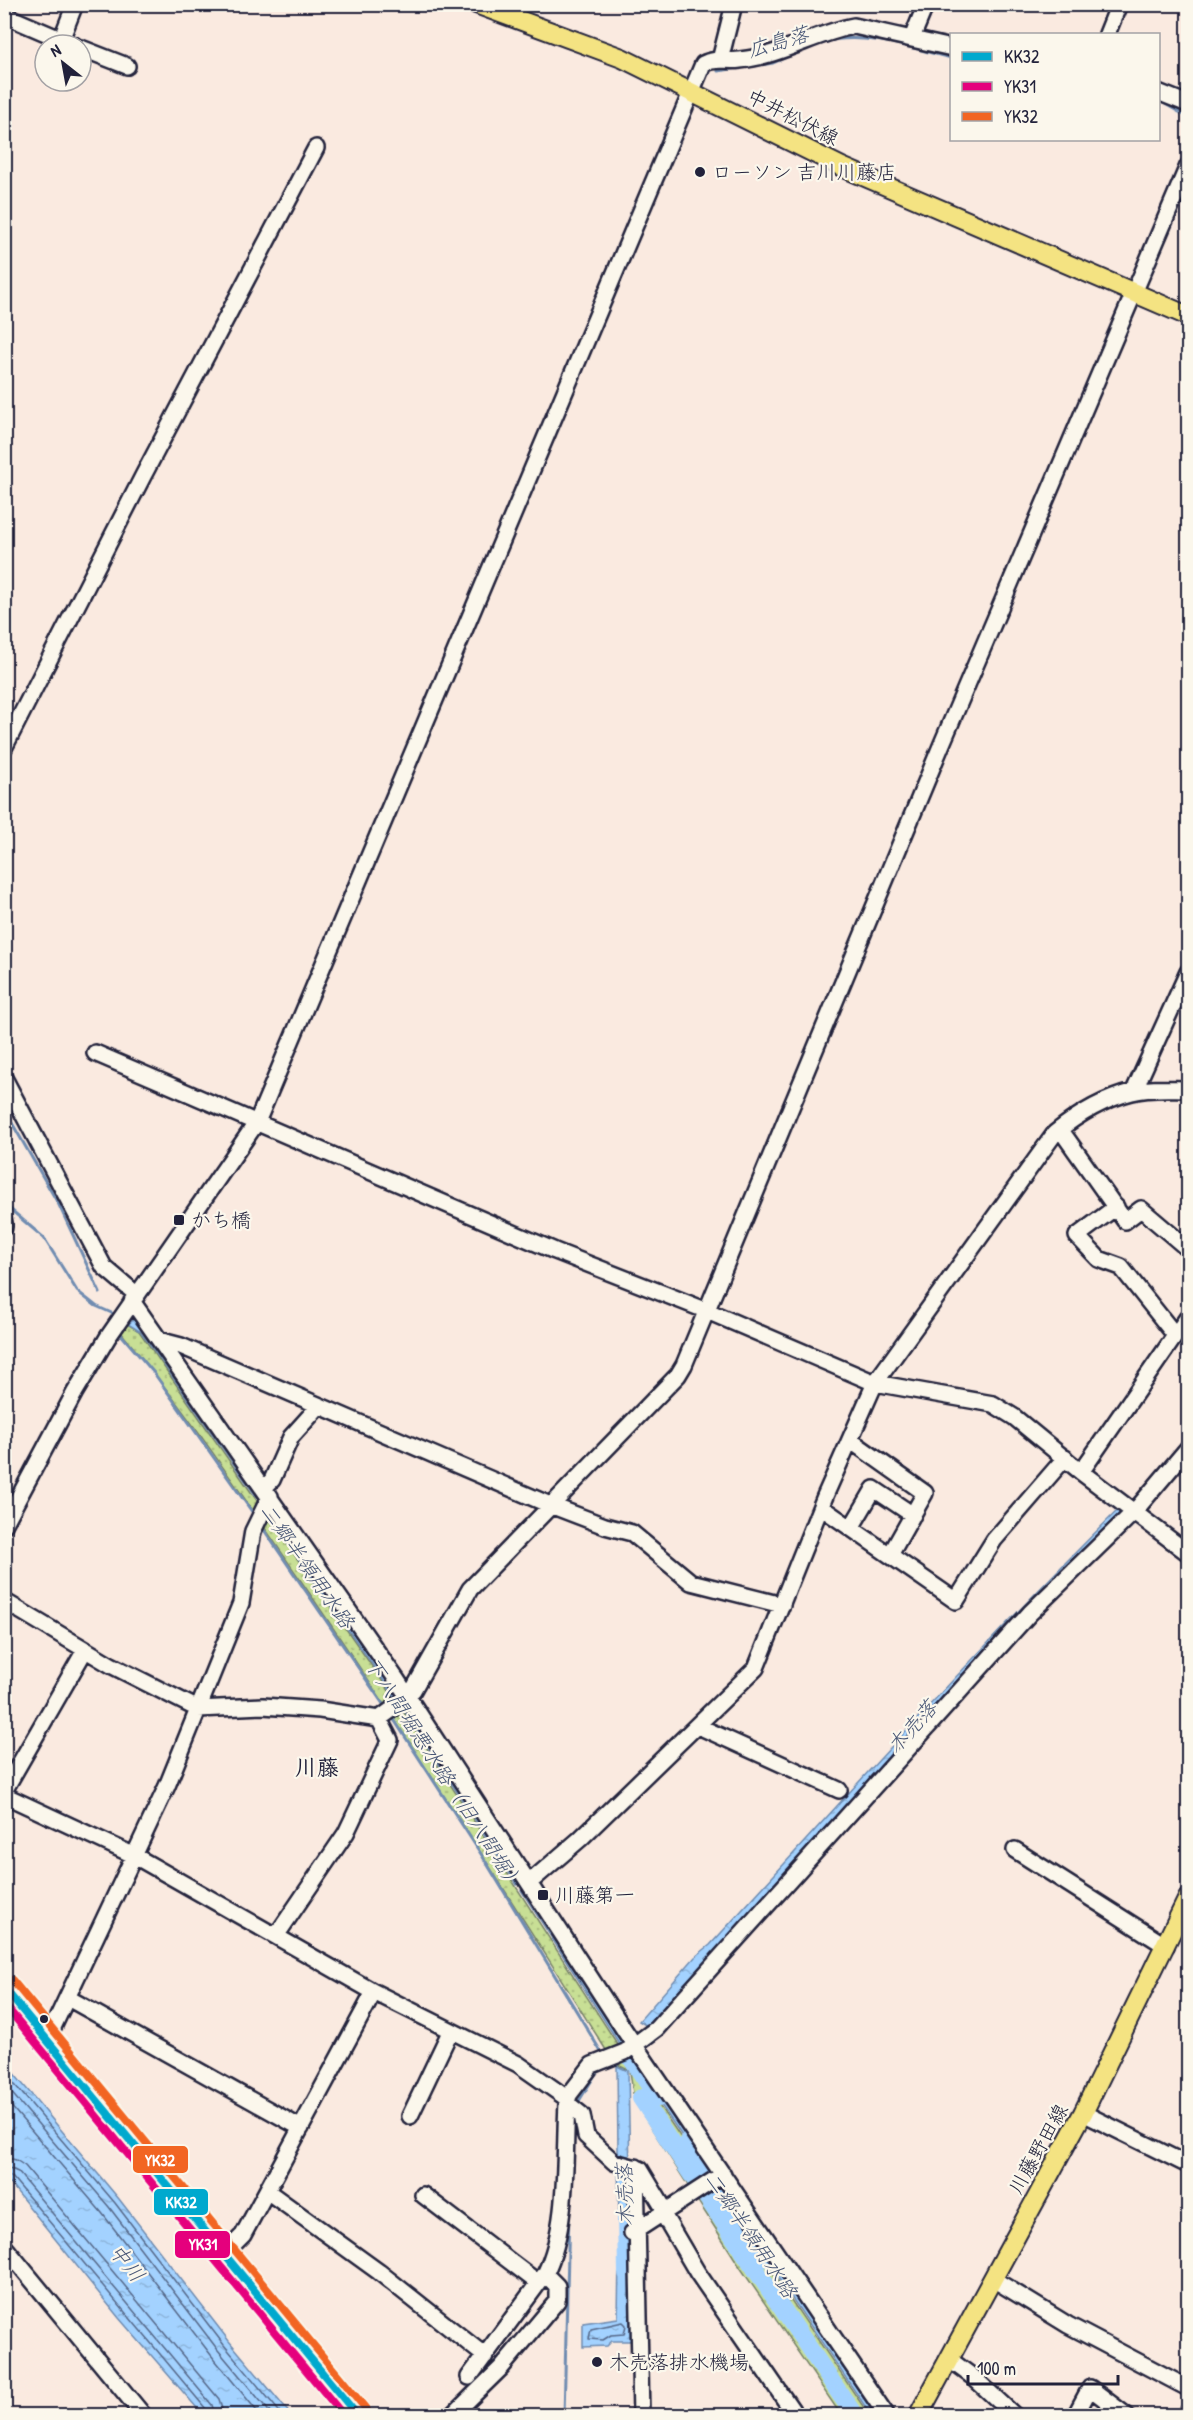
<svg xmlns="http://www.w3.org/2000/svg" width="1193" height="2420" font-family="'Patrick Hand','Klee One',sans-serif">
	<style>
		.grass { fill: url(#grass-dots); stroke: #758068; stroke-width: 1.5 }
		.water { fill: url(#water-ripples); stroke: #6f8cb1; stroke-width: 1.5 }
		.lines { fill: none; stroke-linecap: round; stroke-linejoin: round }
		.shore { stroke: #566889; stroke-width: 1.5 }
		.stream { stroke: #6f8cb1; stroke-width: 3 }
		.river { stroke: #a3d2ff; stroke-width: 18 }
		.minor-casing { stroke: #22223b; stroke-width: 20 }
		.major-casing { stroke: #22223b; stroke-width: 22 }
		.minor { stroke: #fbf7ec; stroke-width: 15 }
		.major { stroke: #f4e382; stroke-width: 18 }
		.bus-1-casing { stroke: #fbf7ec; stroke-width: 12 }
		.bus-2-casing { stroke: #fbf7ec; stroke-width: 12 }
		.bus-3-casing { stroke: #fbf7ec; stroke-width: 12 }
		.bus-1 { stroke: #00a9ce; stroke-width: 8 }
		.bus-2 { stroke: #e5007d; stroke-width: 8 }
		.bus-3 { stroke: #f26522; stroke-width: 8 }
		.poi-dot { fill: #22223b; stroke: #fbf7ec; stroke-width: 2 }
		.labels { text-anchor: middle; stroke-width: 4.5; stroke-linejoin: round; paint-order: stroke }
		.street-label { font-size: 20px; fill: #22223b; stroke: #fbf7ec }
		.poi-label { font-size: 20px; fill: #22223b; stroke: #fbf7ec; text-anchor: start }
		.water-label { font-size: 21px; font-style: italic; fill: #495776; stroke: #fbf7ec }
		.quarter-label { font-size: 22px; font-weight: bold; fill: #22223b; stroke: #fbf7ec }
		.line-badge { stroke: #fbf7ec; stroke-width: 2 }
		.badge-label { font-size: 16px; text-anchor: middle; font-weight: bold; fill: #fff }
	</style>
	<defs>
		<pattern id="grass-dots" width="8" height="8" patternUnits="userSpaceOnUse" patternTransform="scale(1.5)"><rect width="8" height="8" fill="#c8df95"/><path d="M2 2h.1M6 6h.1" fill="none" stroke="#acbf81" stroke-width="1.8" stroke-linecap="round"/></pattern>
		<pattern id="water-ripples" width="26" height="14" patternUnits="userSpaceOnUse" patternTransform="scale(1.5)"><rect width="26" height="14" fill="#a3d2ff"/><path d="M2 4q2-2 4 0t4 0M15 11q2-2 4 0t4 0" fill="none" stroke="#8cb4db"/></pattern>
	</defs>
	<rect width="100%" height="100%" fill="#faeae0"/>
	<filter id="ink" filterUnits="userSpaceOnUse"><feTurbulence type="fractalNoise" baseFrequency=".0167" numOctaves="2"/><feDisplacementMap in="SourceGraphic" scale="12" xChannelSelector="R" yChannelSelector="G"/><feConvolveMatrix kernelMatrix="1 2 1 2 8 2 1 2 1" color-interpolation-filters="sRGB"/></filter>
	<g filter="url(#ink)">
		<path class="grass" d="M124 1322 139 1331 401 1708 616 2042 869 2415H841L740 2267 634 2101 630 2071 616 2064 606 2050C505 1890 404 1731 297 1575 240 1492 184 1407 119 1330Z"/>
		<path class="water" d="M135 1319 262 1499 260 1502 141 1332 128 1324Z
			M1119 1509 1124 1515C1041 1596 961 1681 882 1767 803 1853 729 1942 647 2026L639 2021 695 1957 710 1945C845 1798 977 1649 1119 1509Z
			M269 1510 399 1698 397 1700 266 1512Z
			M406 1708 520 1883 517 1885 404 1710Z
			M524 1888 624 2046 622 2048 521 1890Z
			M5 2063 119 2199 229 2341 291 2415H203L119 2318 5 2177Z
			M617 2066 628 2071 631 2225 619 2234Z
			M646 2078 704 2158 699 2161 644 2080Z
			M757 2240 875 2415H871L754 2242Z
			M629 2249 631 2251 632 2341H612L607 2346 583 2347V2323L618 2318 619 2255Z"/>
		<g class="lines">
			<path class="shore" d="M4 2072 115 2203 224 2345 283 2416
				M4 2084 109 2207 218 2350 273 2416
				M4 2098 102 2213 211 2355 261 2416
				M4 2157 16 2160 25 2166 219 2399 224 2416
				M4 2166 18 2172 212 2405 215 2416
				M4 2174 12 2177 206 2409 207 2416
				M623 2322 626 2325 624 2334 611 2335 603 2340 589 2339 591 2329Z"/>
			<path class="stream" d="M823 42C865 31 910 48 952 58
				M718 71 773 63 798 52
				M1158 100 1188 117
				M4 1109 59 1205 100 1293
				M4 1204 44 1238 77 1291 96 1306 116 1315
				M119 1332 154 1373 255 1516
				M262 1527 385 1707
				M391 1715 483 1857 603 2055
				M577 2104 600 2067
				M564 2416 569 2211"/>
			<path class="river" d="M629 2055 658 2098
				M641 2098 696 2181
				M688 2141 769 2259
				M706 2196 855 2416
				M626 2214 627 2273"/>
			<defs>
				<path id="minor" d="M4 15 74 45
					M1107 34 1119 4
					M912 38 926 4
					M61 40 75 4
					M81 48 127 66
					M720 60 734 4
					M1158 92 1188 104
					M4 748 143 476 316 148
					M95 1053 555 1251 705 1310 875 1383 993 1404 1014 1417 1081 1472 1188 1553
					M4 1078 104 1267 136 1294
					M1134 1091 1188 972
					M1060 1129 1125 1221 1141 1209 1188 1249
					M1116 1207 1077 1236 1099 1259 1121 1267 1175 1335
					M4 1222V1227
					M132 1301 397 1680 625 2031 887 2416
					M162 1341 181 1346 550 1505 605 1526 632 1533 691 1582 782 1605
					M850 1440 925 1493 890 1555
					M1081 1472 1188 1317
					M264 1488 272 1480 291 1437 318 1407
					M822 1508 956 1601 994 1540 1065 1458
					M4 1525 75 1392 108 1337 257 1122 703 64C715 57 727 62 740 60 781 56 815 33 854 26L952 48
					M851 1528 874 1489 913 1515
					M4 1601 111 1665 198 1709 263 1706 320 1710 379 1719
					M407 1695 413 1690 470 1589 678 1375 684 1365 941 746 1188 166
					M698 1726 839 1790
					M4 1791 85 1650
					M4 1795 133 1855 374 1992 518 2064 568 2099
					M1015 1850 1166 1946
					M529 1883 580 1839 756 1668 825 1496 875 1383 1055 1133C1077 1115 1104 1099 1132 1092 1150 1087 1171 1089 1188 1089
					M276 1936 346 1833 390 1740 379 1719 409 1697
					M68 1998 301 2128
					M47 2040 167 1786 241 1603 253 1531 270 1496
					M567 2103 582 2115 586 2136 614 2162 640 2169 666 2212
					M1083 2113 1188 2165
					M410 2116 450 2032
					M636 2167 641 2416
					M267 2191 379 2272 485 2356
					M423 2195 537 2282
					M663 2214 697 2272 796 2416
					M632 2233 723 2174
					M4 2246 144 2416
					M223 2255 243 2235 374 1992
					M993 2279 1068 2325 1188 2388
					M950 2360 973 2377 1015 2416
					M469 2377 545 2274C569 2226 564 2156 567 2103L569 2095 592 2065 625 2052 656 2029 1030 1613 1134 1512 1188 1448
					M452 2416 501 2368 557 2301V2286L545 2274
					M1075 2416 1090 2388 1127 2416
					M1186 2416 1188 2412"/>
				<path id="major" d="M476 4 622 58 842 167 1188 316
					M4 1987 358 2416
					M918 2416 1083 2113 1188 1898"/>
			</defs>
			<use href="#minor" class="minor-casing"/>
			<use href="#major" class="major-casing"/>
			<use href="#minor" class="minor"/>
			<use href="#major" class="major"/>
			<defs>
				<path id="bus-1" d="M4 1988 358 2416"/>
				<path id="bus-2" d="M4 2004 344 2416"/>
				<path id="bus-3" d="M12 1980 366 2409"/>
			</defs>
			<use href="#bus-1" class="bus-1-casing"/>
			<use href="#bus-2" class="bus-2-casing"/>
			<use href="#bus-3" class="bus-3-casing"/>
			<use href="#bus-1" class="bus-1"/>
			<use href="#bus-2" class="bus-2"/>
			<use href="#bus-3" class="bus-3"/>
		</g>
	</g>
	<g class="poi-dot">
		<circle cx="700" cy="172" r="6"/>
		<rect x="173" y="1214" width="12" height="12" rx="3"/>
		<rect x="537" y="1889" width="12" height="12" rx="3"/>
		<circle cx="44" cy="2019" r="5"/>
		<circle cx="597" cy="2362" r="6"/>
	</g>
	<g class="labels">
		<g class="street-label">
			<text transform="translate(793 117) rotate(27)" y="7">中井松伏線</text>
			<text transform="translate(1038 2149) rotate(-61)" y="7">川藤野田線</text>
		</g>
		<g class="poi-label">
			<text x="712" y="179">ローソン 吉川川藤店</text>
			<text x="191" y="1227">かち橋</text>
			<text x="555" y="1902">川藤第一</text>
			<text x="609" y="2369">木売落排水機場</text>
		</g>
		<g class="water-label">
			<text transform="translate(778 42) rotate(-16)" y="7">広島落</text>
			<text transform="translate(307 1566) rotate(55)" y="7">二郷半領用水路</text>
			<text transform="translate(912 1727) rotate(-48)" y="7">木売落</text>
			<text transform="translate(444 1774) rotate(57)" y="7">下八間堀悪水路（旧八間堀）</text>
			<text transform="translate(625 2195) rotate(-92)" y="7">木売落</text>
			<text transform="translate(751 2235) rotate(56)" y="7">二郷半領用水路</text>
			<text transform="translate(127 2263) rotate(51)" y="7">中川</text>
		</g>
		<g class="quarter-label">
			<text x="317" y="1775">川藤</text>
		</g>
	</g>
	<g class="line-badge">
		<rect x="132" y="2145" width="57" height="29" rx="6" fill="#f26522"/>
		<rect x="153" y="2188" width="56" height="28" rx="6" fill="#00a9ce"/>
		<rect x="174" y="2230" width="57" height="29" rx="6" fill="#e5007d"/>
	</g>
	<g class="badge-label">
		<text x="160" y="2166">YK32</text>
		<text x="181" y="2208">KK32</text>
		<text x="203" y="2250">YK31</text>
	</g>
	<rect width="1193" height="2420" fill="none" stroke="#fbf7ec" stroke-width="24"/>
	<rect x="12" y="12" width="1169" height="2396" fill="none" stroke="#22223b" stroke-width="2" filter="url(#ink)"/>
	<rect x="950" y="33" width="210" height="108" fill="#fbf7ec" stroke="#a4a2a5" stroke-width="1.5"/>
	<rect x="962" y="52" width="30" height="9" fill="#00a9ce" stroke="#a4a2a5" stroke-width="1.5"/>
	<text x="1004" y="63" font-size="18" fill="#22223b">KK32</text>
	<rect x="962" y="82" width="30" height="9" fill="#e5007d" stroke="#a4a2a5" stroke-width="1.5"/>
	<text x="1004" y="93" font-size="18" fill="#22223b">YK31</text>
	<rect x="962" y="112" width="30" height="9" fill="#f26522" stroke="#a4a2a5" stroke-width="1.5"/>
	<text x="1004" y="123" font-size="18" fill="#22223b">YK32</text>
	<g transform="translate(63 63) rotate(329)"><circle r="28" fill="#fbf7ec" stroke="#a4a2a5" stroke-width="1.5"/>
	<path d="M0-4.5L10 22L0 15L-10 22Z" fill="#22223b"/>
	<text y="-9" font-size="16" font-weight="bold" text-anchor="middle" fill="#22223b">N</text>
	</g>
	<path d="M968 2375v9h150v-9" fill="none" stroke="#22223b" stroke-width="3"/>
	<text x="977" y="2375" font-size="18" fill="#22223b" stroke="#fbf7ec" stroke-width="4.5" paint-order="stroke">100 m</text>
</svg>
